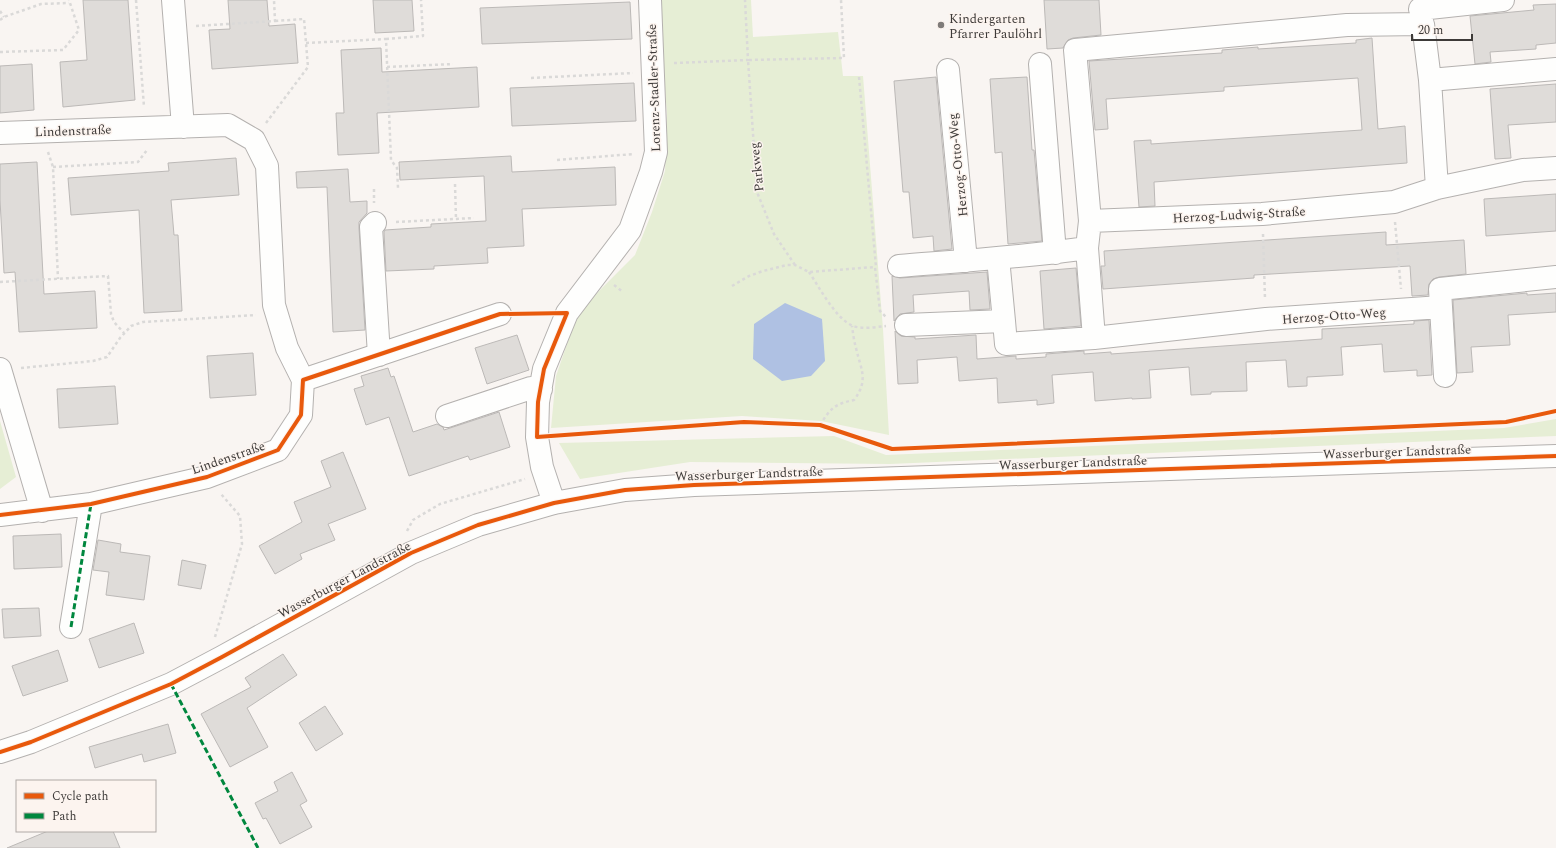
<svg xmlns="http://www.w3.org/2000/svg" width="1556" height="848" font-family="Spectral,serif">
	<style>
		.green { fill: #e6eed5 }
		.water { fill: #afc1e3 }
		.building { fill: #dfdcd9; stroke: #bcb9b7 }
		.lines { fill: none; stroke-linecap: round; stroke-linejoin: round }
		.minor-casing { stroke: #b4b1af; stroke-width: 24 }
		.path { stroke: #dad9d8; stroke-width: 2.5; stroke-dasharray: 3 3; stroke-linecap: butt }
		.minor { stroke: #fefefd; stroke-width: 22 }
		.quiet { stroke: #00873e; stroke-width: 3; stroke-dasharray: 6 3; stroke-linecap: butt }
		.cycleway-casing { stroke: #fcf4ef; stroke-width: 6 }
		.cycleway { stroke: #e8590c; stroke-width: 4 }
		.poi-dot { fill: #7f7b79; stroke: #fcf4ef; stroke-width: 1.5 }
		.labels { text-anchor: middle; stroke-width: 3; stroke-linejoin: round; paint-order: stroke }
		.poi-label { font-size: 13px; fill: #3d3a38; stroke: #fcf4ef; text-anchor: start }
		.street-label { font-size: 13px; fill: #3d3a38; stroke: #fcf4ef }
	</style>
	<rect width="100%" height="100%" fill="#f9f5f2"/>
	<path class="green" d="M658 0H751L753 37 838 32 843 76H863L883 329 889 435 821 421 742 416 551 428 556 376 578 312 635 255 652 212 665 171 667 114Z
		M1556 419V436L890 464 690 462 580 479 559 443 834 436 886 455 1504 428Z
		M0 421 16 477 0 489Z"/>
	<path class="water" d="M785 303 822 319 825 361 811 376 782 381 753 359 754 324Z"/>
	<path class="building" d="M83 0H128L135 100 63 107 60 62 87 60Z
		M228 0H267L269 26 295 24 298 63 212 69 209 30 230 29Z
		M373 0H412L414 31 375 33Z
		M1044 0H1099L1101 35 1073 38 1068 40 1063 48 1047 49Z
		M630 2 632 39 482 44 480 8Z
		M1556 4V43L1536 45V49L1490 52 1491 62 1475 64 1470 16 1534 10 1533 5Z
		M1372 38 1378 129 1405 126 1407 163 1154 182 1155 206 1139 207 1134 141 1151 140V144L1362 130 1358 78 1224 87V91L1106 99 1108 129 1095 130 1089 61 1222 53V50L1258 47V49L1356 43V40Z
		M381 48 382 72 477 67 479 107 377 113 379 153 338 155 336 113H344L341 50Z
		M32 64 34 110 0 113V66Z
		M936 77 952 249 934 251 933 236 913 238 909 192H903L894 81Z
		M1027 77 1032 150H1034L1042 241 1008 244 1002 152 995 153 990 79Z
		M634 83 636 121 512 126 510 88Z
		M1556 84V122L1508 125 1511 158 1495 159 1490 89Z
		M511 156 512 172 615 167 616 205 522 209 524 246 487 248 488 263 434 266V269L386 271 384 232 385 230 431 227V224L486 221 484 176 400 180 399 162Z
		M236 158 239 195 171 200 174 235H178L182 311 144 313 139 210 71 215 68 178 169 171 168 163Z
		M37 162 44 294 95 291 97 328 19 332 15 272 4 273 0 200V164Z
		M348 169 350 202 367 201V213L359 222V228L365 330 333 332 327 187 297 188 296 172Z
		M1556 194V231L1486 236 1484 199Z
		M1386 232V245L1464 240 1466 274 1439 277 1433 279 1429 284 1428 295 1412 296 1410 266 1254 275V278L1103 289 1101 266H1105L1104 251Z
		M1076 268 1081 326 1044 329 1040 271Z
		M987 272 990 309 970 310 969 291 913 295 914 312 900 314 894 321 892 276 900 278Z
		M1527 293V295L1556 293V312L1508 315 1510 345 1471 347 1473 372 1457 373 1453 300Z
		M1429 320 1432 375 1417 376V370L1384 372 1382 344 1341 347 1343 375 1307 377V386L1288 387 1286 360 1246 362 1247 391 1211 392V394L1191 395 1189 367 1149 370 1151 398 1132 399V398L1095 401 1093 372 1052 375 1054 403 1037 405V400L998 403 997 378 959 381 957 357 917 360 918 383 898 384 895 331 901 336 915 337V339L976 335 977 359 1016 356V359L1046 357V354L1084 351V354L1111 352V354L1322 339V329L1414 324V321Z
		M517 335 529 370 487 384 475 348Z
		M253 353 256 395 210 398 207 356Z
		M388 368 391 377 394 376 413 432 437 424 443 427 444 430 499 412 510 447 470 460 468 456 409 476 389 417 366 425 354 389 364 386 361 376Z
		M115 386 118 424 59 428 57 389Z
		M343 452 366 509 328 524 335 540 300 554 302 559 275 574 259 546 302 522 294 502 331 487 321 461Z
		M61 534 62 567 14 569 13 536Z
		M98 540 121 544 120 552 150 556 144 600 106 595 109 572 93 570Z
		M182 560 206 565 201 589 178 585Z
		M39 608 41 636 4 638 2 609Z
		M134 623 144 653 99 668 89 639Z
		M58 650 68 681 23 696 12 666Z
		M283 654 297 675 247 708 268 747 230 767 201 714 251 687 245 678Z
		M325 706 343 734 316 751 299 723Z
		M168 724 176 753 144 762 142 754 95 768 89 747Z
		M292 772 307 801 300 805 312 827 280 844 266 818 263 819 255 803 278 791 274 782Z
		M48 831H113L120 848H7Z"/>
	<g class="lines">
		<defs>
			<path id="minor" d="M173 0 183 127
				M1420 9 1503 0
				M1040 64 1055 253
				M948 70 966 261
				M1430 80 1556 69
				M0 133 228 125 254 140 267 166 274 305 287 348 303 380 301 415 278 450 207 477 91 504 0 515
				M1090 221 1262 214 1394 202 1437 188 1523 170 1556 168
				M375 223 371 227 379 355
				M1087 248 1090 221 1075 50 1347 25 1423 24 1430 80 1437 188
				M998 258 1004 321
				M899 266C961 261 1025 257 1087 248L1094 338 1006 344 1004 321 906 325
				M1441 307 1445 376
				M1094 338 1266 319 1441 307 1440 289 1556 277
				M0 369 42 511
				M303 380 500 314
				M447 416 531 388 541 389
				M554 503 542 467 537 437 538 402 544 369 567 313 630 230 651 172 656 152 650 0
				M71 627 91 504
				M0 752 31 742 171 684 222 657 411 553 478 525 554 503 625 490 694 485 1556 456"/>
		</defs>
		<use href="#minor" class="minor-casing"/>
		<path class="path" d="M136 0 144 107
			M0 11 4 17
			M0 20 4 17 41 4 69 3
			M196 26 275 21 274 0
			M386 39 423 36 421 0
			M306 43 386 39 391 160 397 168 398 188
			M0 52 63 50 79 30 69 0
			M674 63 748 60 745 0
			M387 67 453 64
			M859 77 876 267
			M531 78 633 73
			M266 123 308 67 304 19 275 21
			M48 152 53 167 58 279
			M557 160 634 154
			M53 167 138 162 147 150
			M455 184 456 219
			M374 189V203
			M396 222 474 218
			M1395 222 1401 289
			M1263 234 1265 299
			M795 265 774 234 757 192 748 60 844 58 841 0
			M809 272C819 287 835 317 851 325 861 330 875 327 886 326
			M0 282 108 276 111 314 114 322 124 333
			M614 285 623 292
			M732 286 749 276 763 271 787 265H795L809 272 875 267 880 311 887 318
			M21 368 93 361 107 357 120 338 131 326 143 322 256 315
			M820 425C830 409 834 404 854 400 869 380 861 370 856 348 854 341 853 333 852 326
			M407 531 413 520 440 504 525 479
			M215 637 242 544 240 516 221 494"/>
		<use href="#minor" class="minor"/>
		<path class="quiet" d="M71 627 91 504
			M171 684 258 848"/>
		<defs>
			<path id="cycleway" d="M0 515 91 504 207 477 278 450 301 415 303 380 500 314 567 313 544 369 538 402 537 437 744 422 820 425 892 449 1506 422 1556 411
				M0 752 31 742 171 684 222 657 411 553 478 525 554 503 625 490 694 485 1556 456"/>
		</defs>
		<use href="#cycleway" class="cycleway-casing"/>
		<use href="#cycleway" class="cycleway"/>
	</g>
	<circle class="poi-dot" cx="941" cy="25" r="4"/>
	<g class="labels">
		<g class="poi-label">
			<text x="949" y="23">Kindergarten<tspan x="949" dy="15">Pfarrer Paulöhrl</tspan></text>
		</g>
		<g class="street-label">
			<text transform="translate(653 88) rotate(-92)" y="5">Lorenz-Stadler-Straße</text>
			<text transform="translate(73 130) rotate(-2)" y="5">Lindenstraße</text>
			<text transform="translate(957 165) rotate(-96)" y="5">Herzog-Otto-Weg</text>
			<text transform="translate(756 167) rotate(-96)" y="5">Parkweg</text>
			<text transform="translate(1239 214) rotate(-3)" y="5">Herzog-Ludwig-Straße</text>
			<text transform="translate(1334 315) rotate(-4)" y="5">Herzog-Otto-Weg</text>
			<text transform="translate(1397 451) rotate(-2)" y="5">Wasserburger Landstraße</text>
			<text transform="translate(228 457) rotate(-19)" y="5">Lindenstraße</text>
			<text transform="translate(1073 462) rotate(-2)" y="5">Wasserburger Landstraße</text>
			<text transform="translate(749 473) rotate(-2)" y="5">Wasserburger Landstraße</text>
			<text transform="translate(344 579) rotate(-28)" y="5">Wasserburger Landstraße</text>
		</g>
	</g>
	<rect x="16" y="780" width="140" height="52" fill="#fcf4ef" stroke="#b0aaa6"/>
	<rect x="24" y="793" width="20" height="6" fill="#e8590c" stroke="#b0aaa6"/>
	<text x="52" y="800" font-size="12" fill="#3d3a38">Cycle path</text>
	<rect x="24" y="813" width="20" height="6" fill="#00873e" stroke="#b0aaa6"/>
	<text x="52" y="820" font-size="12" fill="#3d3a38">Path</text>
	<path d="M1412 34v6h60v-6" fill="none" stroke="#3d3a38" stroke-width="2"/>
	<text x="1418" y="34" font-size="12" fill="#3d3a38" stroke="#fcf4ef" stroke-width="3" paint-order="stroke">20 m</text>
</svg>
